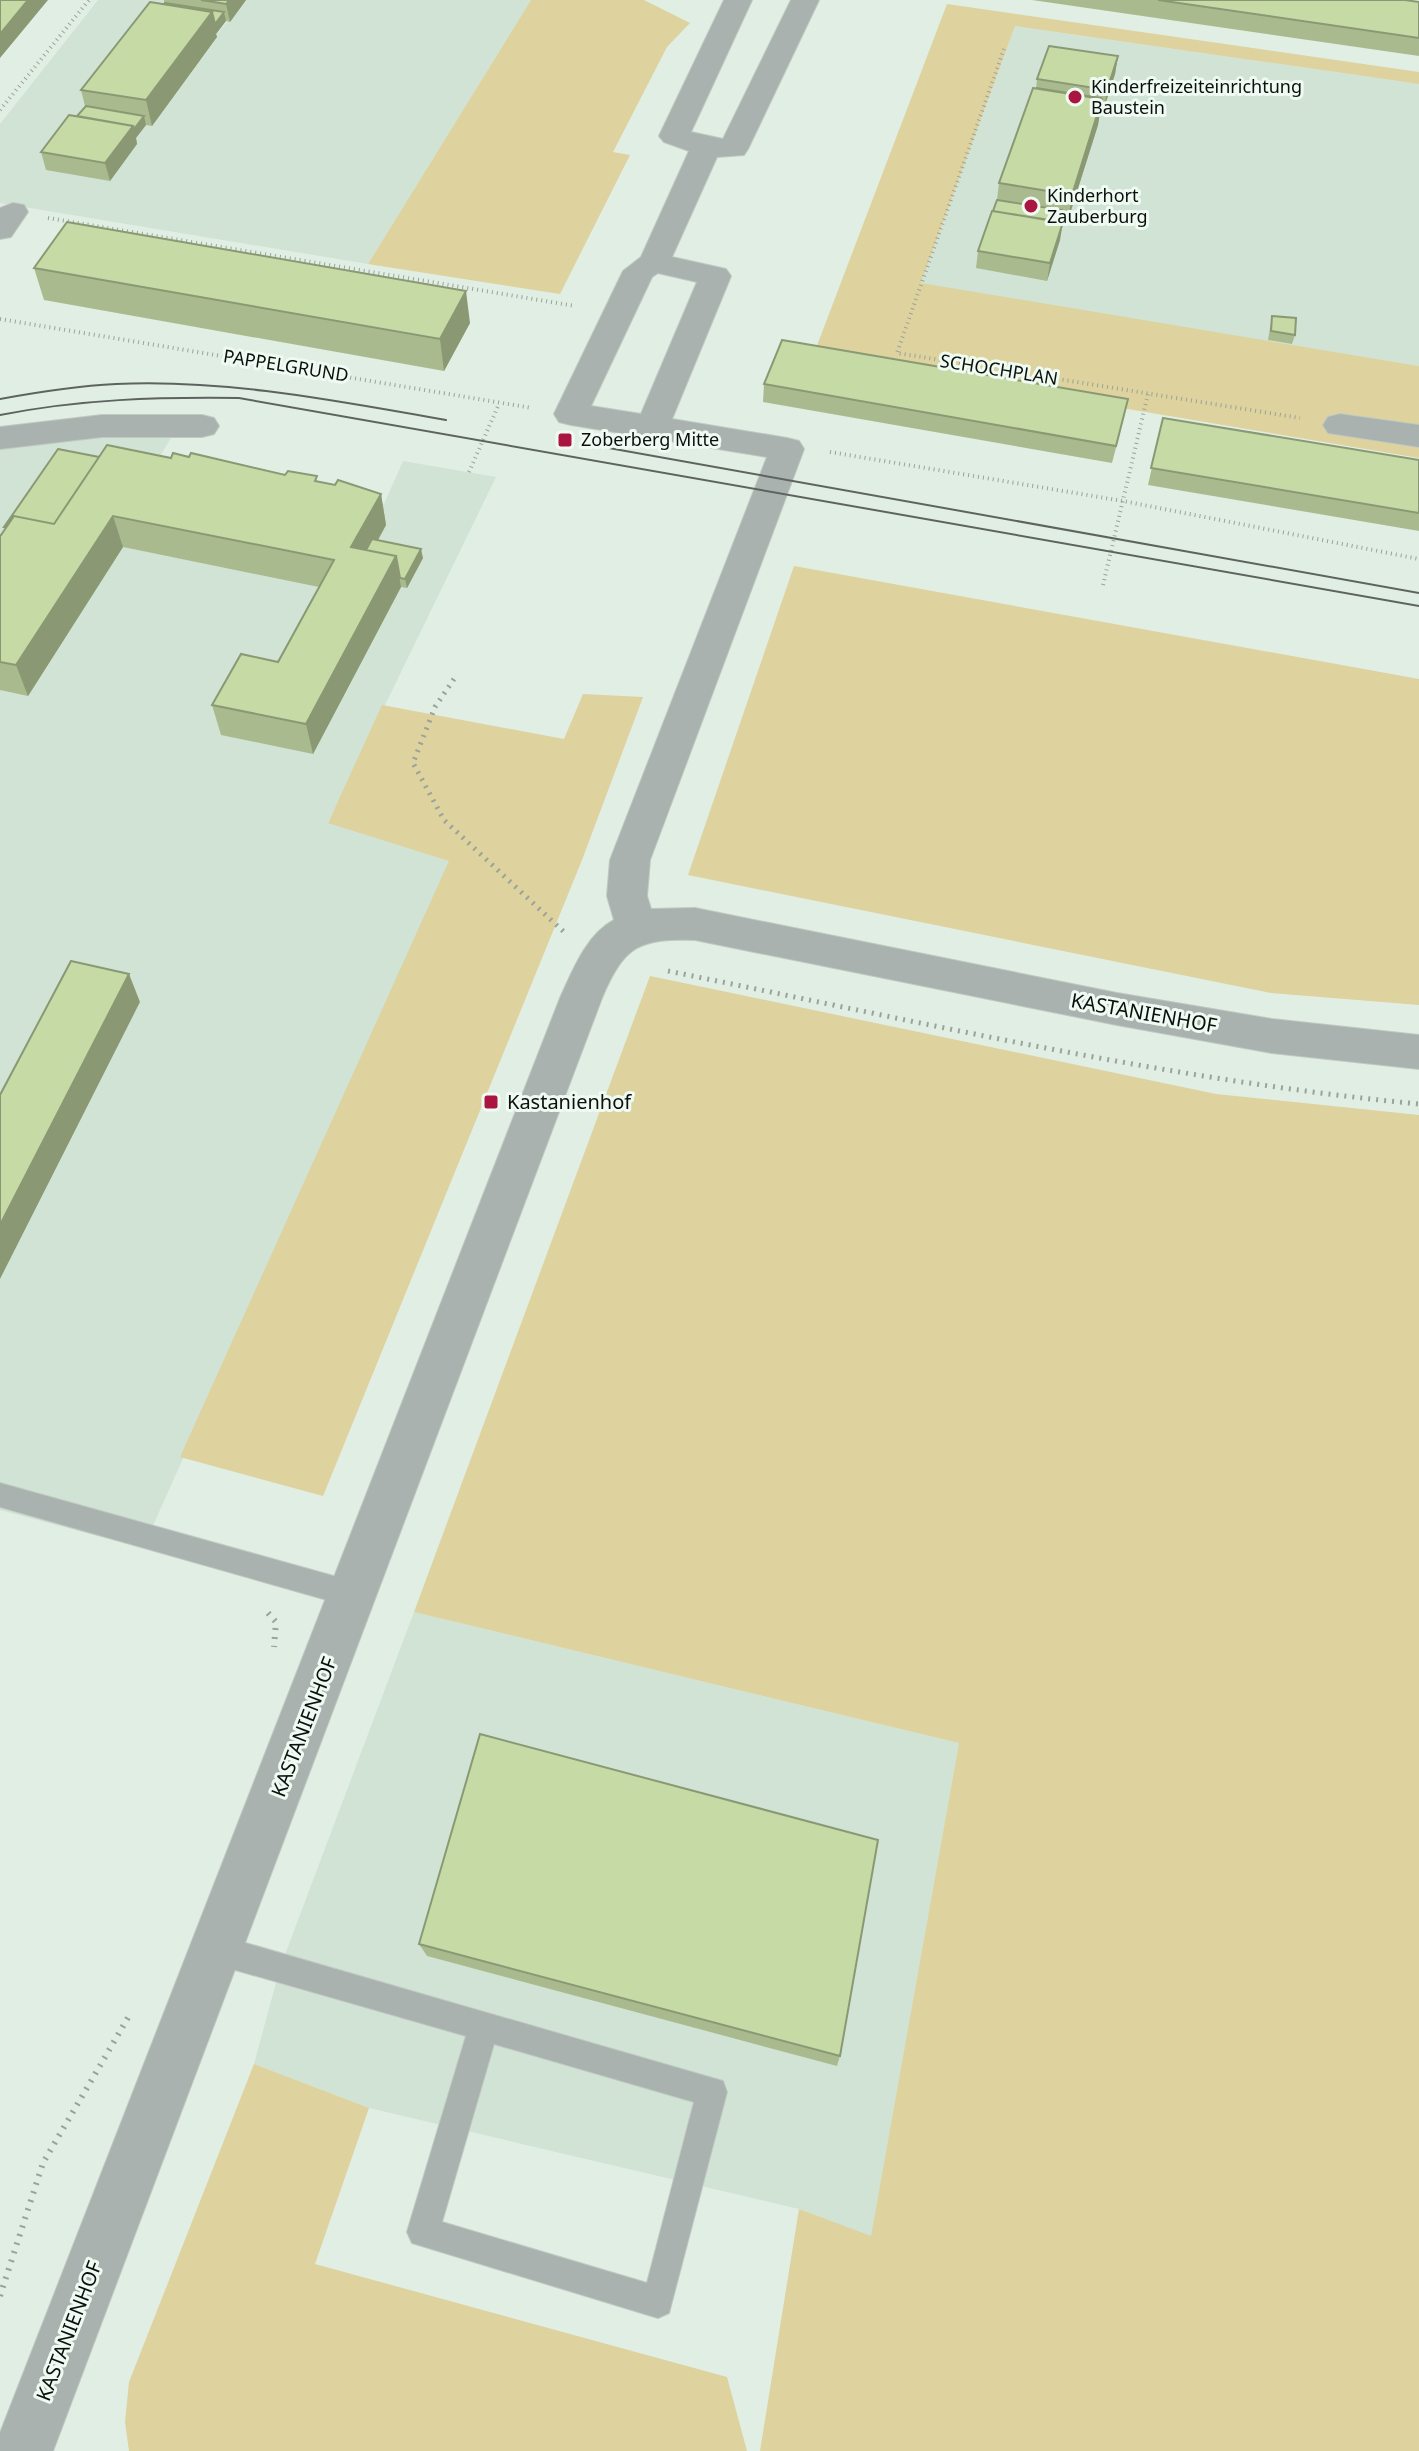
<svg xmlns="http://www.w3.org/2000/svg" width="1419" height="2451" font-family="'Noto Sans',sans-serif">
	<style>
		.built { fill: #d0e3d5 }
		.green { fill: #ded29e }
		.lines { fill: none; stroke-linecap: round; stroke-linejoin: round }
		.lane-casing { stroke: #bfcac2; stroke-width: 2 }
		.street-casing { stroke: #bfcac2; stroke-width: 2 }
		.path-far2 { stroke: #99a39b; stroke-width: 4; stroke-dasharray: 1 4; stroke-linecap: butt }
		.path-far1 { stroke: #99a39b; stroke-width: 5; stroke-dasharray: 2 6; stroke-linecap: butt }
		.path { stroke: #99a39b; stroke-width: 6; stroke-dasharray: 2 7; stroke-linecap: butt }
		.lane { fill: #aab2b0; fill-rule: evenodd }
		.street { fill: #aab2b0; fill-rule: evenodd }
		.tram { stroke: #5d645f; stroke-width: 2 }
		.wall { fill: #a9bb8e }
		.shaded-wall { fill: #8a9974 }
		.building { fill: #c5daa5; stroke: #8a9974; stroke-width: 2 }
		.poi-dot { fill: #ab1640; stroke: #effbf2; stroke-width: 3 }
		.labels { text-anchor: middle; stroke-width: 6; stroke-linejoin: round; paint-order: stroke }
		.far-poi-label { font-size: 18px; fill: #0c100d; stroke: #effbf2; text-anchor: start }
		.far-street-label { font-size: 18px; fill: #0c100d; stroke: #effbf2 }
		.street-label { font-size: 20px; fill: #0c100d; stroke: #effbf2 }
		.poi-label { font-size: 20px; fill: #0c100d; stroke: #effbf2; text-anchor: start }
	</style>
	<rect width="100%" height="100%" fill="#e1eee4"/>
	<path class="built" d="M98 0H176L133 143 146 125H152L217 38 214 37 246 0H531L368 264 0 203V124Z
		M1015 26 1419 84V366L921 284Z
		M178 426 159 458 384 504 403 461 496 477 328 822 450 861 143 1548 0 1510V438Z
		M414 1612 959 1743 871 2237 799 2209 369 2108 254 2064 280 1968Z"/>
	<path class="green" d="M531 0H644L690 23 667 47 613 152 630 155 560 294 368 264Z
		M947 4 1419 72V84L1015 26 921 283 1419 366V458L813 356Z
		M794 566 1419 679V1005L1271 993 688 875Z
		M583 694 643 697 582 860 323 1496 180 1457 449 861 328 823 382 705 564 739Z
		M650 976 1216 1094 1419 1115V2451H760L799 2209 871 2236 959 1743 414 1612Z
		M254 2064 369 2108 315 2264 727 2377 747 2451H129L125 2422 129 2382Z"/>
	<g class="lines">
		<defs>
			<path id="lane" d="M0 1483 355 1582 364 1586 368 1595 364 1604 355 1608 0 1507Z
				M218 1935 723 2081 727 2092 669 2313 658 2318 412 2243 407 2232 466 2036 218 1965 208 1960 203 1950 208 1940ZM494 2044 694 2102 647 2283 442 2222Z"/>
			<path id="street" d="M724 0H752L691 132 723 139 791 0H819L748 149 744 155 717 157 672 257 726 269 731 276 672 419 787 438 799 441 804 449 650 860 647 896 651 909 695 908 1117 993 1272 1019 1419 1035V1069L1272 1053 1117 1025 695 940C639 938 624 946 602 998L53 2451H0V2433L560 998C573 970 586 935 614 920L607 896 610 860 767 457 571 425 559 422 554 414 623 271 641 257 689 151 664 142 659 136ZM658 273 697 282 641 414 591 406 652 277Z
				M13 203 24 205 28 212 11 237 0 239V208Z
				M1340 414 1419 425V447L1328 433 1323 425 1328 417Z
				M102 415H202L214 418 219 426 214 434 202 437H102L0 449V427Z"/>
		</defs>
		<use href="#lane" class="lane-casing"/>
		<use href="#street" class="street-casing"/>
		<path class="path-far2" d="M1004 49 897 353 1300 418
			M0 110 89 0
			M48 218 575 306
			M0 319 532 408
			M830 452 1123 501 1419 559
			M469 472 499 404
			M1103 585 1148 394"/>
		<path class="path-far1" d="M454 679 435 707 413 763 444 820 564 932
			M668 971C917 1021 1166 1080 1419 1104"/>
		<path class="path" d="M268 1613 276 1622 274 1647
			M0 2296 43 2163 129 2016"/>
		<use href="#lane" class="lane"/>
		<use href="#street" class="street"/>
		<path class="tram" d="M0 399C38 392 77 386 116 384 227 379 337 401 446 420
			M0 415C82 399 156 397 239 398L1419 606
			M592 445 1419 593"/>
	</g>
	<path class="wall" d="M164 0H246L230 22 226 21 216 34 217 37 152 126 146 125 136 138 137 144 110 181 46 170 41 152 77 116 85 106 81 90 164 4Z
		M1032 0H1405L1419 2V56Z
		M1118 56 1115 74 1104 108H1101L1098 125 1068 220 1061 219 1060 240 1047 281 976 268 978 251 997 200 999 183 1036 89 1037 79Z
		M34 268 470 323 444 371 44 300Z
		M1272 316 1295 335 1292 344 1268 340Z
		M764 384 1124 417 1112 463 763 402Z
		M1163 418 1419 460V531L1148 485Z
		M99 457 171 458 285 475 381 494 386 525 378 540 423 558 407 588 401 587 313 754 221 735 212 705 278 662 319 587 123 547 28 696 0 690V535H1L5 530 4 527Z
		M419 1944 840 2056 837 2066 427 1956Z"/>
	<path class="shaded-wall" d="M28 0H48L0 58V34Z
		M229 0H246L230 22 226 4Z
		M212 12H224L226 21 216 34 217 37 152 126 146 100Z
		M1118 56 1115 74 1104 108 1107 90Z
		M1102 99 1098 125 1068 220 1072 195Z
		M144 116 146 125 136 138 137 144 110 181 105 163 133 126Z
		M1063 222 1060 240 1047 281 1050 263Z
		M466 291 470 323 444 371 440 339Z
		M381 494 386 525 361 571 351 547Z
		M113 516 123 547 28 696 16 665Z
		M421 549 423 558 407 588 405 579Z
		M396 556 401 587 313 754 306 724Z
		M129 974 140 1002 0 1279V1225Z"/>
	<path class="building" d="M0 0H28L0 34Z
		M201 0H229L226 4Z
		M1158 0H1405L1419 2V38Z
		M150 2 212 12 146 100 81 90Z
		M165 3 224 12 215 24 212 12 164 4Z
		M1049 46 1118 56 1107 90 1037 79Z
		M1033 88 1102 99 1072 195 999 183Z
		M1036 88 1101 98V99Z
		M86 106 144 116 134 129 133 126 77 116Z
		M69 115 133 126 105 163 41 152Z
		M997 200 1062 210 1059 222 993 211Z
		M992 211 1063 222 1050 263 978 251Z
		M67 222 466 291 440 339 34 268Z
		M1272 316 1296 318 1295 335 1271 331Z
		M782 340 1128 399 1116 446 764 384Z
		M1163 418 1419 460V513L1151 468Z
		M107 445 171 458 173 453 189 457 191 453 285 475 288 471 317 476 315 481 335 485 338 480 381 494 351 547 396 556 306 724 212 705 241 654 278 662 334 560 113 516 16 665 0 662V535H1L14 516 54 524Z
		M58 449 99 457 54 524 14 516 6 527H4Z
		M372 539 421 549 405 579 400 578 396 556 366 550Z
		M71 961 129 974 0 1225V1095Z
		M480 1734 878 1840 840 2056 419 1944Z"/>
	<g class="poi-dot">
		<circle cx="1075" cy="97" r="8"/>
		<circle cx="1031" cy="206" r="8"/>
		<rect x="557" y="432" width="16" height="16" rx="4"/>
		<rect x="483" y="1094" width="16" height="16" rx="4"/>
	</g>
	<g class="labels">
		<g class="far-poi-label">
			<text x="1091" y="93">Kinderfreizeiteinrichtung<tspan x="1091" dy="21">Baustein</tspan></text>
			<text x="1047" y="202">Kinderhort<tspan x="1047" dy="21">Zauberburg</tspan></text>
			<text x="581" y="446">Zoberberg Mitte</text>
		</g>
		<g class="far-street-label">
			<text transform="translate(286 366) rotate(9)" y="6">PAPPELGRUND</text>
			<text transform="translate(999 370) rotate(9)" y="6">SCHOCHPLAN</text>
		</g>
		<g class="street-label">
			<text transform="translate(1144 1013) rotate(10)" y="7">KASTANIENHOF</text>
			<text transform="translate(304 1727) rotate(-69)" y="7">KASTANIENHOF</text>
			<text transform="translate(69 2331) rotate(-69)" y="7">KASTANIENHOF</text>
		</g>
		<g class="poi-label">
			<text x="507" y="1109">Kastanienhof</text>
		</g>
	</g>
</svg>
